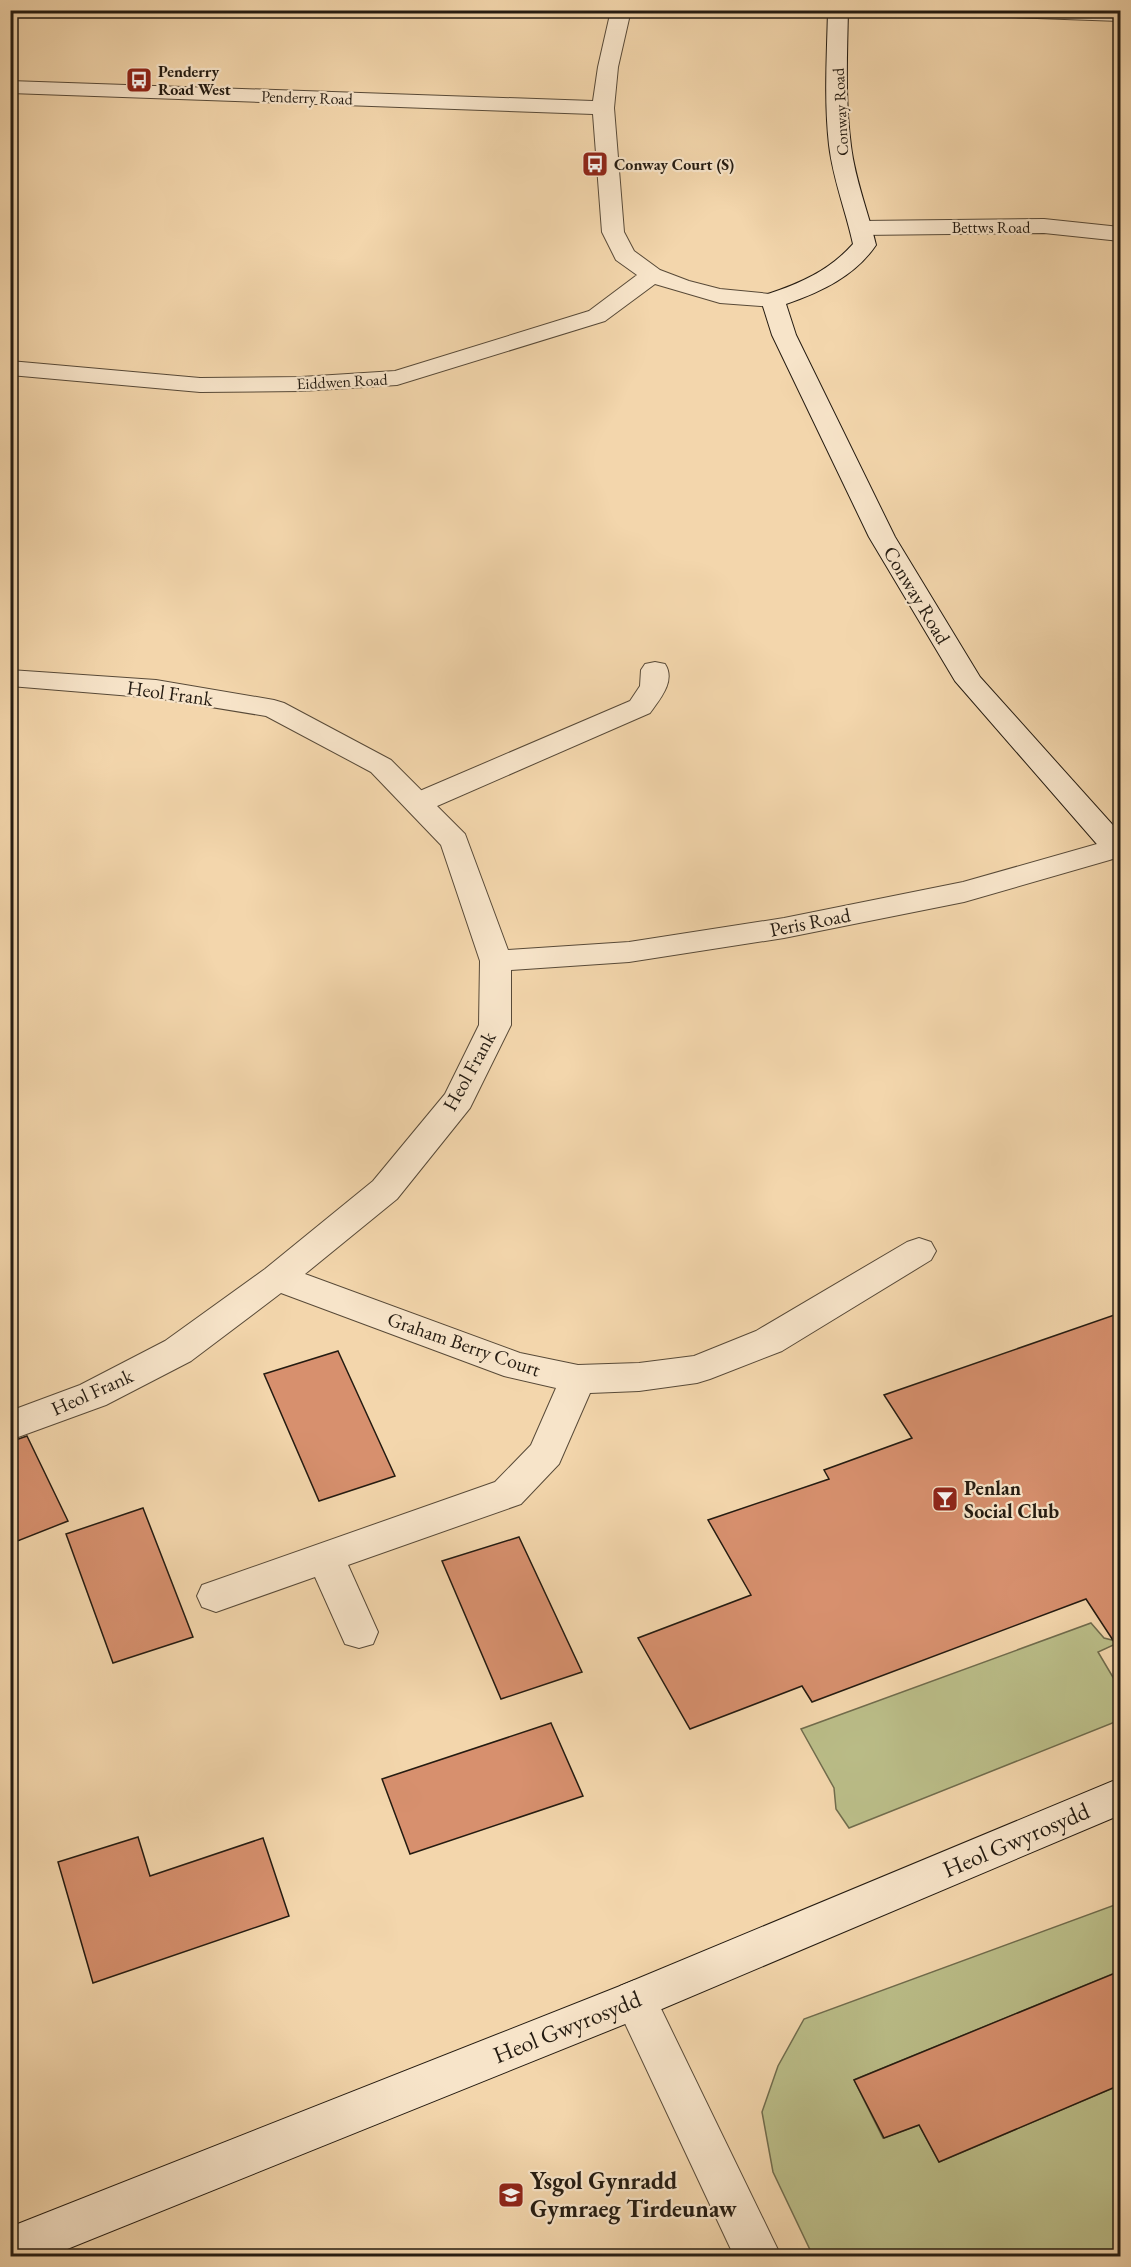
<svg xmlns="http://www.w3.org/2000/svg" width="1131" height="2267" font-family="'EB Garamond',serif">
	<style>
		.green { fill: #bbbe89; stroke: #706c4d; stroke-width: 1.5 }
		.building { fill: #d7906e; stroke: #241b11; stroke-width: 1.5 }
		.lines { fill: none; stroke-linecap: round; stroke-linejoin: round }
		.lane-casing { stroke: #584a38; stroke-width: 2 }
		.street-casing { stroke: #584a38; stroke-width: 2 }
		.secondary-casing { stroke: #241b11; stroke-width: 2 }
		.lane { fill: #f7e4c9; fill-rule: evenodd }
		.street { fill: #f7e4c9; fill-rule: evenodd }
		.secondary { fill: #f7e4c9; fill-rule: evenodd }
		.labels { text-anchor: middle; stroke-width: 4.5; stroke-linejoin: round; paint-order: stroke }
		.far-poi-label { font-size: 16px; font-weight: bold; fill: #241b11; stroke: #f7e4c9; text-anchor: start }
		.far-street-label { font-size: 16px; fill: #241b11; stroke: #f7e4c9 }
		.street-label { font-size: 20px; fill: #241b11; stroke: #f7e4c9 }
		.poi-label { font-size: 20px; font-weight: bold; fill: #241b11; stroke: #f7e4c9; text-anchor: start }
		.near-street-label { font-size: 24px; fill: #241b11; stroke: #f7e4c9 }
		.near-poi-label { font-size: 24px; font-weight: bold; fill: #241b11; stroke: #f7e4c9; text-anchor: start }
	</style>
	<rect width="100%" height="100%" fill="#f3d6ac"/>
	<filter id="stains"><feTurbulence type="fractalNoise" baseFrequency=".00333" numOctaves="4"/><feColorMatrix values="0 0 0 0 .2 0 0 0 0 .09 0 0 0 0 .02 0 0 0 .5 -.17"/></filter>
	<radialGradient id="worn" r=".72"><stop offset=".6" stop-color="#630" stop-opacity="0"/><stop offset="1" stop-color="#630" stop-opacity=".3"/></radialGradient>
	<path class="green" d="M1091 1623 1104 1638 1120 1642 1098 1652 1120 1689V1720L849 1828 836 1809 834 1788 801 1729Z
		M1120 1903V1971L854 2080 883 2138 919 2125 939 2162 1120 2085V2256H813L773 2172 762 2112 778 2066 804 2019Z"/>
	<path class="building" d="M1120 1313V1651L1086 1599 812 1702 802 1686 690 1729 638 1638 751 1595 708 1520 829 1479 824 1470 912 1438 884 1395Z
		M338 1351 395 1476 319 1501 264 1374Z
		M27 1436 68 1521 10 1544V1442Z
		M143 1508 193 1637 113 1663 66 1534Z
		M519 1537 582 1672 501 1699 442 1561Z
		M551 1723 583 1796 410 1854 382 1779Z
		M138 1837 150 1876 263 1838 289 1916 93 1983 58 1862Z
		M1120 1971V2085L939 2162 919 2125 884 2138 854 2080Z"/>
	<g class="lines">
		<defs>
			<path id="lane" d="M655 662 665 664C676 681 660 699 650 713L428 810 418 812 408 810 403 803 408 796 630 701 640 686 641 670 645 664Z
				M635 1980 650 1986 781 2256H734L614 2000 620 1986Z"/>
			<path id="street" d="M611 10H631L618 67 614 108 624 232 634 251 660 270 689 281 720 289 781 295 785 300 781 305 773 307 720 303 655 284 605 321 397 385 301 391 200 392 10 375V361L200 378 301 377 395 371 589 311 637 275 616 260 602 232 593 114 10 93V81L593 101 598 67Z
				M830 10H867L864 14 839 18 832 16Z
				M972 10H1120V21L982 16 975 14Z
				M1044 219 1120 227V241L1044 233 861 235 853 233 850 228 853 223 861 221Z
				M10 670 156 680 274 700 284 703 391 760 465 834 508 950 629 942 784 918 963 882 1118 838 1120 839V857L964 902 784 938 629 962 511 970V1025L470 1108 397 1199 305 1274 520 1353 578 1365 639 1363 694 1356 756 1331 907 1242 919 1238 931 1242 936 1251 931 1260 782 1351 710 1379 697 1383 639 1391 590 1393 559 1464 521 1504 348 1565 378 1632 373 1644 359 1648 345 1644 315 1577 216 1612 202 1607 197 1596 202 1585 495 1482 531 1445 556 1388 504 1376 281 1293 191 1361 106 1405 10 1440V1411L80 1385 165 1341 265 1269 373 1181 445 1094 479 1025 480 961 441 845 371 772 266 716 156 698 10 686Z"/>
			<path id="secondary" d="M828 10H848C847 56 845 101 851 146 855 180 868 211 876 245 855 276 821 292 786 304L796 335 895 537 980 677 1120 833V861L1109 858 955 681 869 537 772 335 761 300 765 295C799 284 829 271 853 244 846 211 833 180 829 145 824 100 827 55 828 10Z
				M1120 1778V1815L650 2014 50 2256H10V2227L620 1986Z"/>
		</defs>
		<use href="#lane" class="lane-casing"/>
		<use href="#street" class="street-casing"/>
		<use href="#secondary" class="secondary-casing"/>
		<use href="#lane" class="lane"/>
		<use href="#street" class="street"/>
		<use href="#secondary" class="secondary"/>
	</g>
	<defs>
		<symbol id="bus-square" viewBox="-11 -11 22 22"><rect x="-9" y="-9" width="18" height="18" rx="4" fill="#8f2418" stroke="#f7e4c9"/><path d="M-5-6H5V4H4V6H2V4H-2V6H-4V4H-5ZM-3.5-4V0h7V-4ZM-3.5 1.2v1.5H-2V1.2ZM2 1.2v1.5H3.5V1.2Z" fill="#fff"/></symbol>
		<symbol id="bar-square" viewBox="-11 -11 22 22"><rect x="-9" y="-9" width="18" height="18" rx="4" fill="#8f2418" stroke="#f7e4c9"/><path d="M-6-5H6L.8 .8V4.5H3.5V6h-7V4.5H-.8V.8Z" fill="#fff"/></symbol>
		<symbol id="school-square" viewBox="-11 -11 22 22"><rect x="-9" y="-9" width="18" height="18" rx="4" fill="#8f2418" stroke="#f7e4c9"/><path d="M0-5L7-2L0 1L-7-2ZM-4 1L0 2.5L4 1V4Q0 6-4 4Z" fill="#fff"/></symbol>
	</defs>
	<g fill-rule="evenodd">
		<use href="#bus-square" x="124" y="65" width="30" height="30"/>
		<use href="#bus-square" x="580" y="149" width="30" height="30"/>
		<use href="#bar-square" x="930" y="1484" width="30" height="30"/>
		<use href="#school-square" x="496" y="2180" width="30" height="30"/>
	</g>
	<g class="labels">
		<g class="far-poi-label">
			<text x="158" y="77">Penderry<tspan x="158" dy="18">Road West</tspan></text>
			<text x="614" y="170">Conway Court (S)</text>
		</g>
		<g class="far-street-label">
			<text transform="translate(307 97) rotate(2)" y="6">Penderry Road</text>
			<text transform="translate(840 112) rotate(-93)" y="6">Conway Road</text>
			<text x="991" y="233">Bettws Road</text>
			<text transform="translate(342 381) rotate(-3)" y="6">Eiddwen Road</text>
		</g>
		<g class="street-label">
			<text transform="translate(917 595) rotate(59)" y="7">Conway Road</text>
			<text transform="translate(170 693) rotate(8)" y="7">Heol Frank</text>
			<text transform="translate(810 922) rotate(-11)" y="7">Peris Road</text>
			<text transform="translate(469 1071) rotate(-61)" y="7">Heol Frank</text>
			<text transform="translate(464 1344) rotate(19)" y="7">Graham Berry Court</text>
			<text transform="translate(92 1392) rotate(-24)" y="7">Heol Frank</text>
		</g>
		<g class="poi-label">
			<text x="964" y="1495">Penlan<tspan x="964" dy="23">Social Club</tspan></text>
		</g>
		<g class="near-street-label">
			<text transform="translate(1016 1840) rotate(-23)" y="8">Heol Gwyrosydd</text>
			<text transform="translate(567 2027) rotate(-22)" y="8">Heol Gwyrosydd</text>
		</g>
		<g class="near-poi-label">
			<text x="530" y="2189">Ysgol Gynradd<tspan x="530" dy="28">Gymraeg Tirdeunaw</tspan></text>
		</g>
	</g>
	<rect width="1131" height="2267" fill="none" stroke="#f3d6ac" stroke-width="36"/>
	<rect x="12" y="12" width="1107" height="2243" fill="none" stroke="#241b11" stroke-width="3"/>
	<rect x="18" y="18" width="1095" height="2231" fill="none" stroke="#241b11" stroke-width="1.5"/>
	<rect width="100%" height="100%" filter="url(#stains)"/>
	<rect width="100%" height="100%" fill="url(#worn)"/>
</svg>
